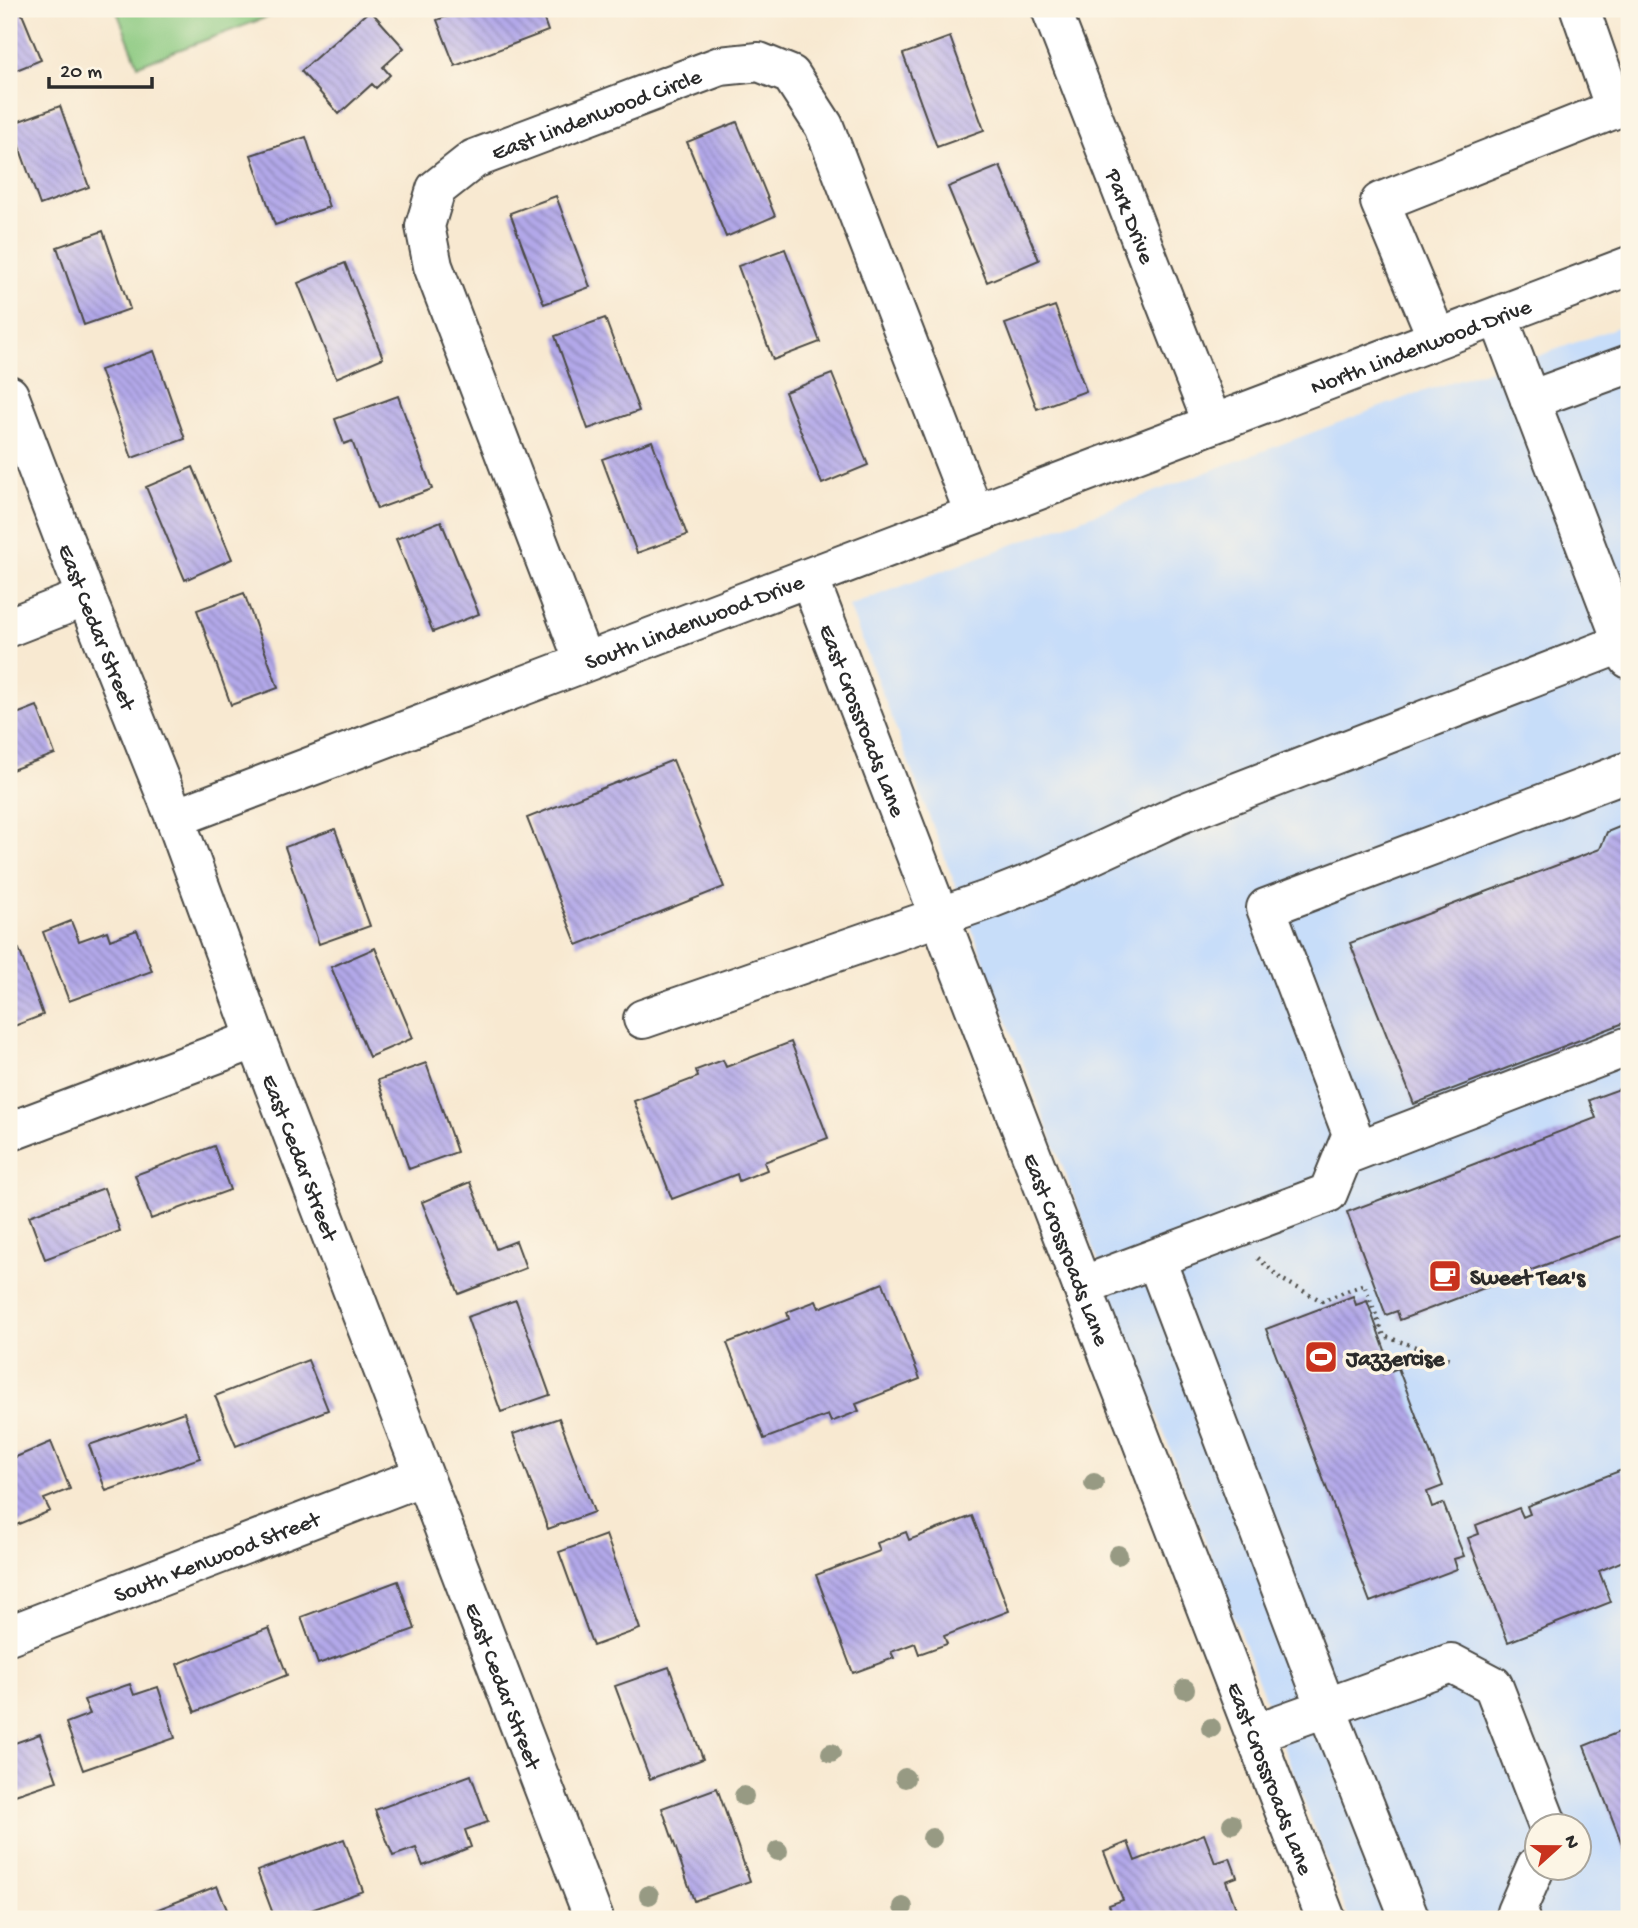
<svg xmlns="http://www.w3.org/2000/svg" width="1638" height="1928" font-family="'Gochi Hand',sans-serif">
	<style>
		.built { fill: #c7ddf9; fill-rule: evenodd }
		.green { fill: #8ac980; stroke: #5a7a56; stroke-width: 2 }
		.building { fill: url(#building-back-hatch) }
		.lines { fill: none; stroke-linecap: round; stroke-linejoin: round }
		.minor-casing { stroke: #4a4844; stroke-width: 42 }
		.path { stroke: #4a4844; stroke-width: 4.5; stroke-dasharray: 2 5; stroke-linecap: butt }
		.minor { stroke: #fff; stroke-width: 38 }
		.tree { fill: #979a83 }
		.labels { text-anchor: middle; stroke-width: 7; stroke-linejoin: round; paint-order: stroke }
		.street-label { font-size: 23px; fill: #2b2b2b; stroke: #fcf5e5 }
		.poi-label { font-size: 23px; font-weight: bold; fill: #2b2b2b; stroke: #fcf5e5; text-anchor: start }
	</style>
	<defs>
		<pattern id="building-back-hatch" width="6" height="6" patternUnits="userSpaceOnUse" patternTransform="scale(1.75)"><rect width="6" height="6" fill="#b2a8e9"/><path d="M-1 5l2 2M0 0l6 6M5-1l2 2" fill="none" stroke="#9189bd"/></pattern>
	</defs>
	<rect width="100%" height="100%" fill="#fcf5e5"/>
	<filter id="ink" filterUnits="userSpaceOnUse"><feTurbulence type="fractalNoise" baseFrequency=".0143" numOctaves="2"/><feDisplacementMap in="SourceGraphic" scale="14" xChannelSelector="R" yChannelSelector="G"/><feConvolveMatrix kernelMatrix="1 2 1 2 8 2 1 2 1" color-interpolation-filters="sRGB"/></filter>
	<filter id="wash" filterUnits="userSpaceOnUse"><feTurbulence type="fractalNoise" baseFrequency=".00686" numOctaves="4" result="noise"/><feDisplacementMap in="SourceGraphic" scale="28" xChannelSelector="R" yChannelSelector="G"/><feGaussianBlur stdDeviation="1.57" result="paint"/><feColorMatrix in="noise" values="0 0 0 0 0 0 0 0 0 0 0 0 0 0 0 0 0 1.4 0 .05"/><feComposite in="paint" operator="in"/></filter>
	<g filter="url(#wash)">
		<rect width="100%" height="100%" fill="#f8e9d1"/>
		<path class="built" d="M1629 323V1919H1349L849 606 1407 397 1478 373 1516 364ZM1536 1826H1578V1868H1536Z"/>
		<path class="green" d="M116 9H289L138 65Z"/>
		<g id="blocks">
			<path class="building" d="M9 9H20L41 60 9 73Z
				M466 9H540L548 31 455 66 437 20Z
				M370 10 404 48 383 67 390 75 376 88 372 84 339 114 301 71Z
				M950 37 984 130 937 147 903 54Z
				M60 106 89 187 40 205 11 124Z
				M737 122 775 216 726 237 687 142Z
				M306 137 329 207 275 225 251 155Z
				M1000 166 1039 260 987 282 948 187Z
				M556 196 590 287 544 304 510 213Z
				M103 231 130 309 84 325 57 247Z
				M785 249 820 342 773 360 738 266Z
				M345 263 383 358 336 378 298 283Z
				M1055 306 1086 391 1037 409 1005 324Z
				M605 318 639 411 588 429 555 336Z
				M154 351 185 439 132 458 100 370Z
				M832 374 868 465 822 484 785 392Z
				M398 396 432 489 377 509 352 441 344 444 335 419Z
				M652 441 687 535 637 553 602 459Z
				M193 467 232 559 185 580 146 487Z
				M441 521 479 614 433 632 396 539Z
				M244 593 278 688 231 705 197 610Z
				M37 706 55 754 9 771V717Z
				M673 760 724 887 577 945 527 818Z
				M1629 823V1021L1414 1104 1350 943 1600 849 1607 832Z
				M335 829 370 926 319 944 285 847Z
				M71 921 79 941 107 931 110 940 137 930 152 971 69 1001 43 932Z
				M375 948 413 1038 369 1057 331 967Z
				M19 949 43 1015 9 1028V953Z
				M791 1042 828 1138 764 1162 767 1170 739 1181 737 1174 672 1199 634 1101 698 1077 696 1070 723 1060 726 1067Z
				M426 1063 457 1152 409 1169 378 1080Z
				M1629 1070V1233L1400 1320 1397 1311 1386 1315 1347 1212 1596 1118 1589 1100 1628 1086 1623 1073Z
				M214 1146 230 1190 151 1219 135 1175Z
				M470 1182 496 1249 516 1241 526 1268 459 1294 422 1202Z
				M104 1188 120 1231 45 1259 29 1216Z
				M883 1283 920 1379 856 1404 859 1411 831 1422 828 1415 764 1439 727 1343 789 1319 787 1312 816 1301 819 1308Z
				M1353 1296 1356 1305 1367 1301 1387 1356 1377 1360 1383 1374 1398 1368 1443 1486 1427 1492 1432 1507 1443 1503 1464 1556 1454 1559 1457 1569 1370 1602 1266 1329Z
				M516 1300 550 1395 501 1412 467 1317Z
				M308 1360 328 1410 236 1446 215 1396Z
				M184 1412 200 1458 106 1491 89 1445Z
				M559 1418 594 1512 548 1529 513 1434Z
				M51 1442 70 1489 44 1499 50 1511 9 1528V1460Z
				M1622 1470 1625 1478 1629 1477V1570L1625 1560 1599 1571 1611 1602 1508 1642 1468 1538 1479 1534 1476 1525 1519 1508 1523 1517 1530 1514 1527 1506Z
				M972 1516 1009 1611 944 1636 947 1644 919 1654 915 1643 891 1652 894 1658 853 1673 816 1575 880 1551 877 1543 906 1532 909 1540Z
				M606 1535 640 1629 593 1646 559 1552Z
				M398 1581 415 1629 318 1664 301 1617Z
				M269 1628 287 1675 195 1712 177 1664Z
				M669 1667 703 1759 650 1779 615 1686Z
				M130 1684 134 1695 158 1687 175 1738 83 1770 66 1723 90 1714 84 1700Z
				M9 1726 15 1743 40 1734 57 1781 9 1797Z
				M1629 1728V1862L1584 1746Z
				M471 1775 488 1822 465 1830 471 1847 423 1866 416 1848 393 1856 375 1810Z
				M717 1788 750 1881 694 1901 662 1808Z
				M1204 1834 1215 1863 1230 1858 1237 1877 1226 1881 1239 1917 1234 1919H1115L1109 1905 1123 1900 1104 1852 1128 1842 1135 1861Z
				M344 1839 363 1891 287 1919H275L257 1871Z
				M217 1886 231 1919H133Z"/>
		</g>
	</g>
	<g filter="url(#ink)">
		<use href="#blocks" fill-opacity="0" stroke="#4a4844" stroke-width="2"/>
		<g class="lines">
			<defs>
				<g id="minor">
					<path id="s1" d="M1051 9 1212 422"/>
					<path d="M1498 316 1629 659"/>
					<path d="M1437 338 1380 202 1615 109 1580 9"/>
					<path id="s2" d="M9 395 86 597 175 818 256 1039 594 1919"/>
					<path d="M1530 400 1629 364"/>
					<path id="s3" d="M809 578 1326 1919"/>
					<path d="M9 627 86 597"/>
					<path id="s4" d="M584 662 433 266 425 226 436 189 474 159 720 66 759 62 791 75 824 126 974 513"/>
					<path id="s5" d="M175 818C659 633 1144 450 1629 266"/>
					<path d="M643 1019 990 899 1036 881 1178 815 1623 643"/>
					<path d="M9 1132 256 1039"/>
					<path d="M1343 1156 1629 1046"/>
					<path d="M1156 1260 1326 1707 1410 1919"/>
					<path d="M1082 1286 1328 1193 1352 1134 1266 908 1629 771"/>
					<path id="s6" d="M9 1635 423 1476"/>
					<path d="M1255 1733 1451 1663 1493 1685 1548 1826"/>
					<path d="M1520 1919 1516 1912 1536 1866"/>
				</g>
			</defs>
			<use href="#minor" class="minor-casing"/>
			<path class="path" d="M1258 1258 1281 1279 1322 1301 1364 1284 1384 1336 1453 1360"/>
			<use href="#minor" class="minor"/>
		</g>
		<g class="tree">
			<circle cx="1094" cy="1483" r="10"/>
			<circle cx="1118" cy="1555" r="10"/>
			<circle cx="1185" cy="1689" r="10"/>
			<circle cx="1211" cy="1728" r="10"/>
			<circle cx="831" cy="1753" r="10"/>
			<circle cx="905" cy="1778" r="10"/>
			<circle cx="744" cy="1796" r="10"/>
			<circle cx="1232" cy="1824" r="10"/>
			<circle cx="932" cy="1838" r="10"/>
			<circle cx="778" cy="1851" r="10"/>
			<circle cx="649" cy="1895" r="10"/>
			<circle cx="903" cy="1907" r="10"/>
		</g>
	</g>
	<defs>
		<symbol id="cafe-square" viewBox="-11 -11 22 22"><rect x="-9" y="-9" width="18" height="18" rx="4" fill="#c8321e" stroke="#fcf5e5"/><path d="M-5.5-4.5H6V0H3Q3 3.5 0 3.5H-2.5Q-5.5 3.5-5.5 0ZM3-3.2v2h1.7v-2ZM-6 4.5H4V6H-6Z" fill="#fff"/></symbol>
		<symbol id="stadium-square" viewBox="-11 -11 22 22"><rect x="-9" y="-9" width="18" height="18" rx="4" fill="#c8321e" stroke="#fcf5e5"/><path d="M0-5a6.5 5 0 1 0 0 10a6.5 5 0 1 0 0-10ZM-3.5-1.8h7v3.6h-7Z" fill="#fff"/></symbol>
	</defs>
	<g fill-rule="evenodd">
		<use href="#cafe-square" x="1426" y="1257" width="38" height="38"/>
		<use href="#stadium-square" x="1302" y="1338" width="38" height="38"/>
	</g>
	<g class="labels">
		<g class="street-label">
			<text dy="8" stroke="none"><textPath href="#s4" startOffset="682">East Lindenwood Circle</textPath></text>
			<text dy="8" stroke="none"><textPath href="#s1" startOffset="222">Park Drive</textPath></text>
			<text dy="8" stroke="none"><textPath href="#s5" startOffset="1332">North Lindenwood Drive</textPath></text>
			<text dy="8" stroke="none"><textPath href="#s5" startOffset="555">South Lindenwood Drive</textPath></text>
			<text dy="8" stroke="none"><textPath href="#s2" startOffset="248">East Cedar Street</textPath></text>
			<text dy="8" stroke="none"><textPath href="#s3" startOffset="152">East Crossroads Lane</textPath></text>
			<text dy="8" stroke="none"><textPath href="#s2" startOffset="816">East Cedar Street</textPath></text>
			<text dy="8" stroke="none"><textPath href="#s3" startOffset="719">East Crossroads Lane</textPath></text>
			<text dy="8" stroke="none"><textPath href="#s6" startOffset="222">South Kenwood Street</textPath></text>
			<text dy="8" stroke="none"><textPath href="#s2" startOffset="1382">East Cedar Street</textPath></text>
			<text dy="8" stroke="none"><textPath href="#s3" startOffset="1286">East Crossroads Lane</textPath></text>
		</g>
		<g class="poi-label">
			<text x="1470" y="1284">Sweet Tea's</text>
			<text x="1346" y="1365">Jazzercise</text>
		</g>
	</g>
	<rect width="1638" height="1928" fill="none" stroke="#fcf5e5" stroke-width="35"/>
	<g transform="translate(1558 1847) rotate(69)"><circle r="33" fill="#fcf5e5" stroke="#a8a49b" stroke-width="2"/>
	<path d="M0-5L12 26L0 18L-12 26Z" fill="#c8321e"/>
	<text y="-10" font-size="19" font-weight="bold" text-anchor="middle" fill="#2b2b2b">N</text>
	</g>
	<path d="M49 77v10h103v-10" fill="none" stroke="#2b2b2b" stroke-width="3.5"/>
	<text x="60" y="77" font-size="21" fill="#2b2b2b" stroke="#fcf5e5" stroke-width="5" paint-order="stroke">20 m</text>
</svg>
